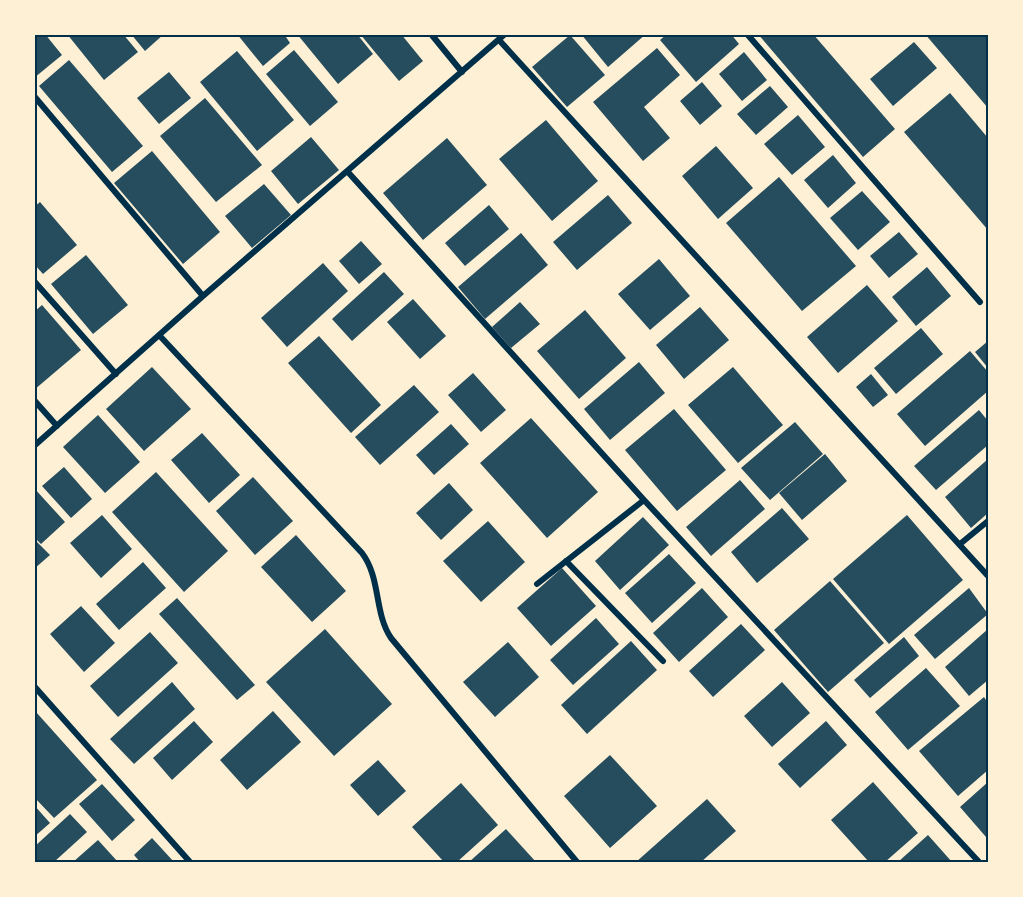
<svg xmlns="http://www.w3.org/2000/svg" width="1023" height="897" font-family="'Work Sans',sans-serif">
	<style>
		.building { fill: #264d5e }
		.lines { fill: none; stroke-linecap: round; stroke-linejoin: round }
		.minor { stroke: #003049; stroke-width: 6 }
		.neatline { fill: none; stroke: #003049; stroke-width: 2 }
	</style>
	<rect width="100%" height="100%" fill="#fdf0d5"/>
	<path class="building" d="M34 34H45L62 55 34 78Z
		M67 34H123L138 52 104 80Z
		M131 34H164L145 51Z
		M237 34H284L290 43 263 66Z
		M297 34H357L373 54 338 84Z
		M360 34H401L423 61 399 81Z
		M581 34H646L608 67Z
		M667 34H731L739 44 696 82 660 40Z
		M758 34H813L895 129 863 157Z
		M925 34H988V108Z
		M570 35 605 75 567 107 532 67Z
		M914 42 937 68 893 106 870 79Z
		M657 48 680 75 644 107 670 138 643 161 593 102Z
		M294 50 338 102 310 126 266 74Z
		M237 51 294 120 257 151 200 82Z
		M744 52 767 80 742 101 719 74Z
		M69 60 143 146 112 172 39 86Z
		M169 72 191 98 159 124 137 98Z
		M702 82 722 106 700 125 680 101Z
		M770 86 788 107 756 135 737 114Z
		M950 93 988 138V230L904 132Z
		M205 98 262 165 216 202 160 136Z
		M798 115 825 147 792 175 764 144Z
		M546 120 598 181 552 221 499 159Z
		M311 137 339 170 298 204 271 171Z
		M447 138 487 185 423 240 383 193Z
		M716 146 753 188 718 219 682 176Z
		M152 151 220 232 183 264 114 183Z
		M833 155 856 183 828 208 804 180Z
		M779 177 856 266 802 311 726 223Z
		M264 184 291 215 252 248 225 216Z
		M862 191 890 222 858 250 830 218Z
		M608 195 632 223 577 270 553 242Z
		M40 202 77 245 43 274 34 264V207Z
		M489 205 509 229 465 266 445 243Z
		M899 232 918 254 889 278 870 256Z
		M521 233 548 265 485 319 458 287Z
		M361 241 382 264 359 284 339 261Z
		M86 255 128 305 93 334 51 284Z
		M659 259 690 296 650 330 618 294Z
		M323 263 348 291 287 347 261 318Z
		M927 267 951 296 916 326 892 297Z
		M384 272 404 294 352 341 332 319Z
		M867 285 898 321 838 373 807 337Z
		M413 299 446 336 420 359 387 322Z
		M520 302 540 324 511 348 492 327Z
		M42 305 81 350 34 390V312Z
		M700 307 729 340 684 379 656 345Z
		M585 310 626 358 579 399 537 351Z
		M921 328 943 354 896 394 874 368Z
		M319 336 381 405 351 433 288 363Z
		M988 341V368L975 352Z
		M970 351 988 372V391L925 446 897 414Z
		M639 362 665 393 610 440 584 409Z
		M152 367 191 409 144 451 106 409Z
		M733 367 783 425 738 463 688 405Z
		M473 373 506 410 481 432 448 395Z
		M871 374 888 395 873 407 856 387Z
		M414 385 439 412 380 465 355 437Z
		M674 409 726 470 677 511 625 450Z
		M979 410 988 421V445L936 490 914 466Z
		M98 415 140 462 105 493 63 447Z
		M531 418 598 492 547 538 480 463Z
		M795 422 823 454 770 500 741 468Z
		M451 424 469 444 434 475 416 455Z
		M202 433 240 475 209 503 171 460Z
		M825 454 847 481 802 520 779 493Z
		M988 459V513L971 528 945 497Z
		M64 467 92 499 71 518 42 486Z
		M156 472 228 551 184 592 112 512Z
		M253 477 293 521 255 555 216 511Z
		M740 480 765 509 711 556 686 527Z
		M449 483 473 510 441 540 416 513Z
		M34 488 65 522 41 544 34 537Z
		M782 508 809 539 757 583 731 552Z
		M102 515 132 549 101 578 70 543Z
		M907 515 963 580 889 644 833 579Z
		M643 517 669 545 620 590 595 561Z
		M488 521 525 562 481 602 443 561Z
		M296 535 346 591 312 622 261 567Z
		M34 539 50 555 34 569Z
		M669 554 696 583 652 623 625 593Z
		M143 562 166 588 119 630 96 604Z
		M562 568 596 606 551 646 517 608Z
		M830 581 884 643 828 692 774 630Z
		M702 588 728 617 679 662 653 633Z
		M969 588 988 614 935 659 914 635Z
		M177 598 255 685 237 700 159 614Z
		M81 606 115 643 84 672 50 634Z
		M596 618 619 644 573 685 550 660Z
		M741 624 765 650 713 697 689 671Z
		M325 629 392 704 334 756 266 682Z
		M988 629V680L969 696 945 667Z
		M150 632 178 663 118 717 90 686Z
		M904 637 919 656 870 698 854 680Z
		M631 641 657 670 587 734 561 705Z
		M508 642 539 677 495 717 463 682Z
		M926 668 960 706 908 750 875 712Z
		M172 682 195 709 134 764 110 739Z
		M782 682 810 713 772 747 744 716Z
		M984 697 988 703V770L958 796 919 751Z
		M273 711 301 742 247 790 220 760Z
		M36 712 97 780 54 818 34 797Z
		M194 721 213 742 172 780 153 758Z
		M826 721 847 745 800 788 778 764Z
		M610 755 657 806 610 848 564 796Z
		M378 760 406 791 378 816 350 785Z
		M873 782 918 833 885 862H869L831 820Z
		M988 782V835L986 837 960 807Z
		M461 783 498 825 457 862H444L412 827Z
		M102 784 135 820 112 841 79 804Z
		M707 799 736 831 701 862H636Z
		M34 805 50 823 34 837Z
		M70 814 87 832 54 862H34V847Z
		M506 829 536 862H469Z
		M928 835 952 862H898Z
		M152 838 174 862H140L134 855Z
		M98 840 118 862H73Z"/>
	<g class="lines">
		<path class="minor" d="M431 34 462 72
			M747 34 980 302
			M499 40 988 576
			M34 96 203 296
			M347 171 644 500 979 862
			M34 281 116 374
			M159 335 362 553C381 578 374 613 391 638L577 862
			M34 400 57 426
			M34 446 203 296 505 34
			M960 544 988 521
			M566 561 663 661
			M537 584 644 500
			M34 686 190 862"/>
	</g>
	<rect width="1023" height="897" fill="none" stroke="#fdf0d5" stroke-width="72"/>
	<rect x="36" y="36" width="951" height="825" class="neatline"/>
</svg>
